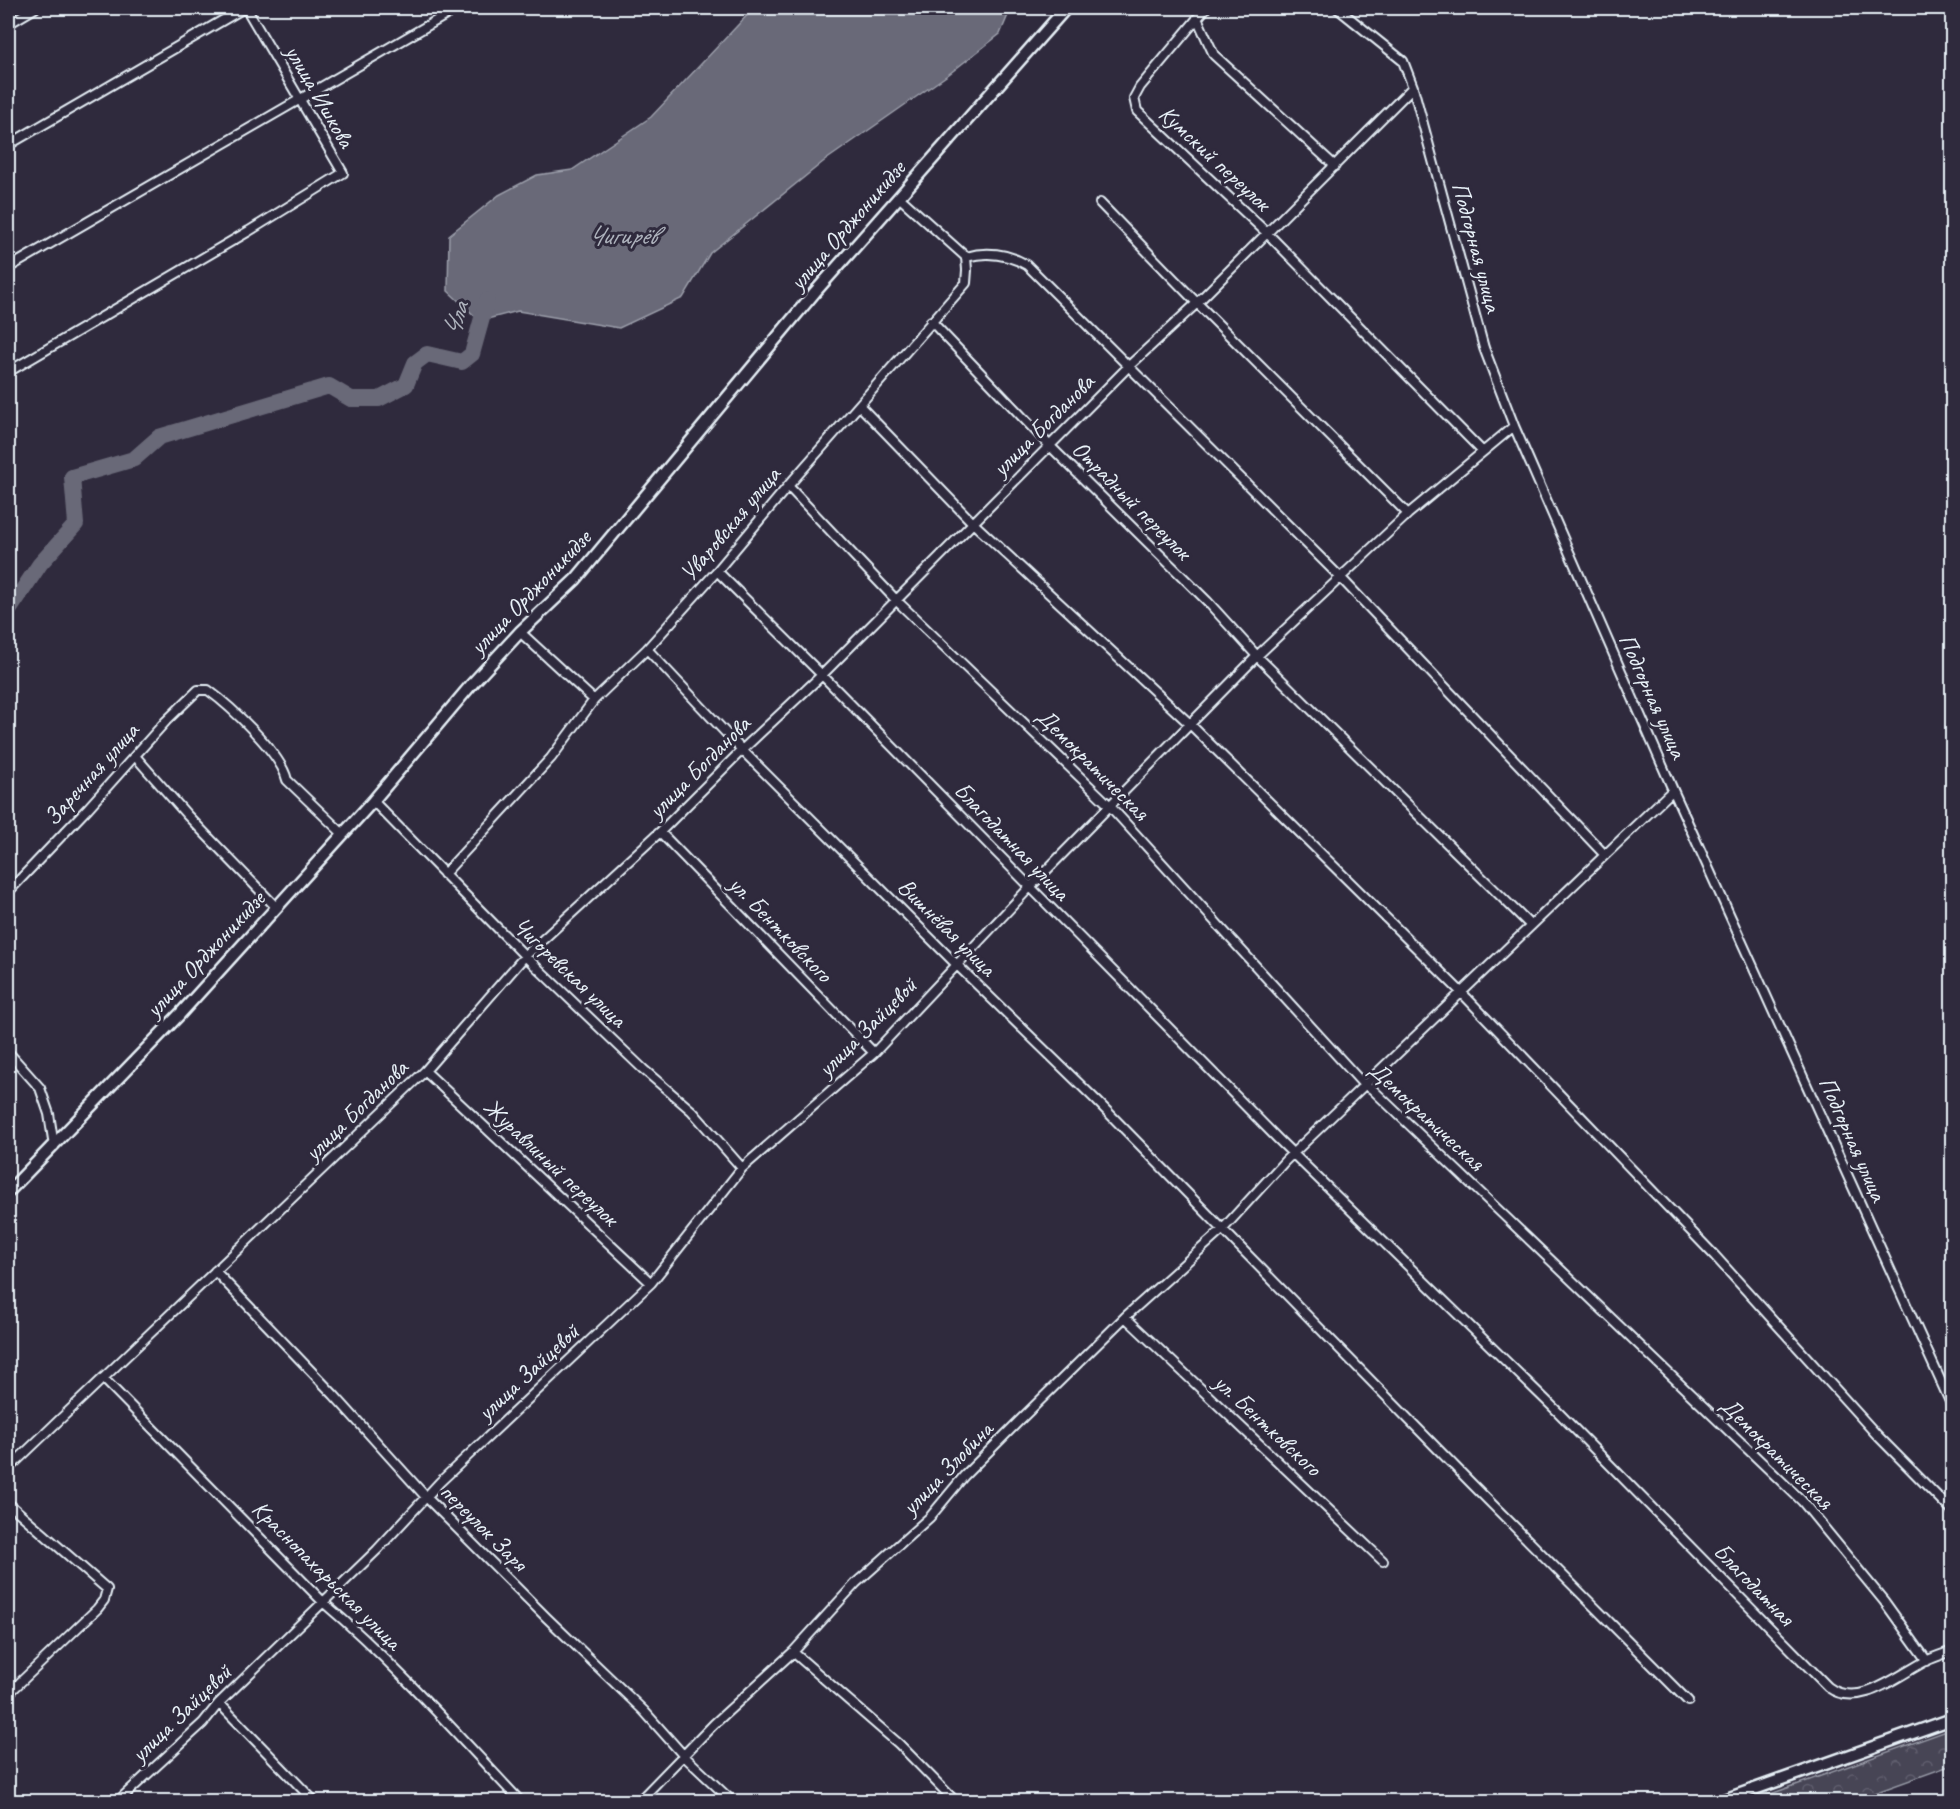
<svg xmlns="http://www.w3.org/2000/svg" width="1960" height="1809" font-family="Caveat,sans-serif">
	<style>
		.forest { fill: url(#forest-crowns); stroke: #979aa6; stroke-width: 1.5 }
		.water { fill: #696978; stroke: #9c9fab; stroke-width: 1.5 }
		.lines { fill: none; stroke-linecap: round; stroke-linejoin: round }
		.river { stroke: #696978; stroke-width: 16 }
		.street-casing { stroke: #e8f1f8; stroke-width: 12 }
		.secondary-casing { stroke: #e8f1f8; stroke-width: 15 }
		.street { stroke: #2f2a3d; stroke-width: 8 }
		.secondary { stroke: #2f2a3d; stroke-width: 10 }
		.labels { text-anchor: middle; stroke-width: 6; stroke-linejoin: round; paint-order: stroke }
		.street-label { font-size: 24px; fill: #e8f1f8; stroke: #2f2a3d }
		.water-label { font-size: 26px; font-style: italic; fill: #afb4be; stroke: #2f2a3d }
	</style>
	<defs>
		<pattern id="forest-crowns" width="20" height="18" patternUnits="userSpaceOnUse" patternTransform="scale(1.5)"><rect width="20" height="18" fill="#464455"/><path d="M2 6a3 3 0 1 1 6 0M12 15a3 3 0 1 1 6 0" fill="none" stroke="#615f6e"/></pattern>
	</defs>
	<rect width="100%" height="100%" fill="#2f2a3d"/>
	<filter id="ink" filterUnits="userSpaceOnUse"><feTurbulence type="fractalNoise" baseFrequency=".0167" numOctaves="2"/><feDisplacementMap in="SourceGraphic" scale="12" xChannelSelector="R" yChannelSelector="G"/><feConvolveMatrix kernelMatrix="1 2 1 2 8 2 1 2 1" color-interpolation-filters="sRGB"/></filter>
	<g filter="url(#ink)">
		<path class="forest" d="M1952 1729V1765L1852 1801H1751Z"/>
		<path class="water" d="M754 8H1011L1000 34 949 74 823 162 710 253 683 298 619 328 518 311 480 321 448 291 449 235 499 195 537 175 572 170 651 117Z"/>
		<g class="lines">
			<path class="river" d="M8 612 40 564 76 524 72 477 134 459 159 437 329 386 351 399H379L406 385 415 363 427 354 462 362 472 354 487 300"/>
			<defs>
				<path id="street" d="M1206 8 1140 87 1134 98 1137 111 1267 233 1482 451
					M1337 8 1403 61 1413 87 1484 348 1514 426 1673 790 1952 1406
					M1197 18 1214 55 1335 166
					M8 24 35 8
					M8 145 244 8
					M1100 203 1197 303 1408 514
					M966 257C987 251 1008 254 1027 265L1341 578 1605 855
					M8 268 458 8
					M931 321 1050 446 1207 601 1257 656 1531 926
					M8 372 249 231 343 173 246 8
					M859 405 973 523 1191 725 1461 992 1715 1256 1877 1435 1952 1511
					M788 486 897 601 1109 805 1364 1085 1372 1089 1802 1501 1884 1601 1927 1661
					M717 571 822 675 1278 1139 1557 1411 1828 1687C1859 1710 1898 1675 1926 1661 1934 1657 1944 1654 1952 1651
					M520 632 594 700
					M647 649 742 750 956 964 1097 1101 1472 1484 1688 1701
					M135 756 187 815 277 908
					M373 801 525 956 643 1069 692 1111 742 1168
					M660 832 874 1053
					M444 874 551 758 594 700 647 649 717 571 788 486 966 283 967 270 966 257 899 197
					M8 892 88 808 166 721 198 690H208C230 706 281 753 287 780L343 834
					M8 1052 40 1088 49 1114 54 1146
					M425 1071 651 1283
					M215 1271 334 1395 426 1497 547 1618 644 1711 684 1756 733 1802
					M1125 1317 1383 1561
					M103 1378 324 1603C395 1663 457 1734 521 1802
					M8 1469 425 1071 525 956 660 832 742 750 822 675 1129 366 1197 303 1413 87
					M8 1503 107 1589 104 1600 97 1609 8 1694
					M793 1652 899 1744 956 1802
					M219 1703 315 1802
					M117 1802 203 1723 219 1703 377 1550 440 1482 651 1283 742 1168 874 1053 1030 887 1257 656 1408 514 1514 426
					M638 1802 714 1724 793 1652 856 1583 930 1517 964 1476 1019 1421 1125 1317 1222 1230 1285 1161 1673 790"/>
				<path id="secondary" d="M8 1192 180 1014 373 801 471 685 520 632 576 579 815 292 1066 8
					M1718 1802 1952 1719"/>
			</defs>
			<use href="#street" class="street-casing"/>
			<use href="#secondary" class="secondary-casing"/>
			<use href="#street" class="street"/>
			<use href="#secondary" class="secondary"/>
		</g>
	</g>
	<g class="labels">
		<g class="street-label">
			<text transform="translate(320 96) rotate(60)" y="8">улица Ишкова</text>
			<text transform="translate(1215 158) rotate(43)" y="8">Кумский переулок</text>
			<text transform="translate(847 225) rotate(-49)" y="8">улица Орджоникидзе</text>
			<text transform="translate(1477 247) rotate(75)" y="8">Подгорная улица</text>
			<text transform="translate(1043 425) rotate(-45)" y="8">улица Богданова</text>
			<text transform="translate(1132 500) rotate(45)" y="8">Отрадный переулок</text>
			<text transform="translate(730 524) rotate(-50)" y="8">Уваровская улица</text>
			<text transform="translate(530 592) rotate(-46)" y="8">улица Орджоникидзе</text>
			<text transform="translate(1653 696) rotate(66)" y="8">Подгорная улица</text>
			<text transform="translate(1093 764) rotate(45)" y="8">Демократическая</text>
			<text transform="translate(699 767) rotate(-45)" y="8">улица Богданова</text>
			<text transform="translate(91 774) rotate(-48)" y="8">Заречная улица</text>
			<text transform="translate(1012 841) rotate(46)" y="8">Благодатная улица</text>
			<text transform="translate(947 927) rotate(45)" y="8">Вишнёвая улица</text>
			<text transform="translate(781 929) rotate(46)" y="8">ул. Бентковского</text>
			<text transform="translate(205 954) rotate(-47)" y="8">улица Орджоникидзе</text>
			<text transform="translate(570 972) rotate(44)" y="8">Чигоревская улица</text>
			<text transform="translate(867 1027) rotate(-45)" y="8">улица Зайцевой</text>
			<text transform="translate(356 1110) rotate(-44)" y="8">улица Богданова</text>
			<text transform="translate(1427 1116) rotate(43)" y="8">Демократическая</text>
			<text transform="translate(1853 1139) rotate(66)" y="8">Подгорная улица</text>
			<text transform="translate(551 1162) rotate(43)" y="8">Журавлиный переулок</text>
			<text transform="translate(528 1372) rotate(-43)" y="8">улица Зайцевой</text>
			<text transform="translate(1268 1425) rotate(43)" y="8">ул. Бентковского</text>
			<text transform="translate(1777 1453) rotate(45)" y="8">Демократическая</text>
			<text transform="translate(947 1468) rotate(-46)" y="8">улица Злобина</text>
			<text transform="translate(484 1527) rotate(45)" y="8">переулок Заря</text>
			<text transform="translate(327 1575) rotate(45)" y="8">Краснопахарьская улица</text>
			<text transform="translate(1754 1584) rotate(46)" y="8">Благодатная</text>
			<text transform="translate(181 1713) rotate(-44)" y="8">улица Зайцевой</text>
		</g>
		<g class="water-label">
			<text x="622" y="244">Чигирёв</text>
			<text transform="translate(455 319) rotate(-72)" y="9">Чла</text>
		</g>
	</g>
	<rect width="1960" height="1809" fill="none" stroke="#2f2a3d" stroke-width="30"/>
	<rect x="15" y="15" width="1930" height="1779" fill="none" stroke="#e8f1f8" stroke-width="2" filter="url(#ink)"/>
</svg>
